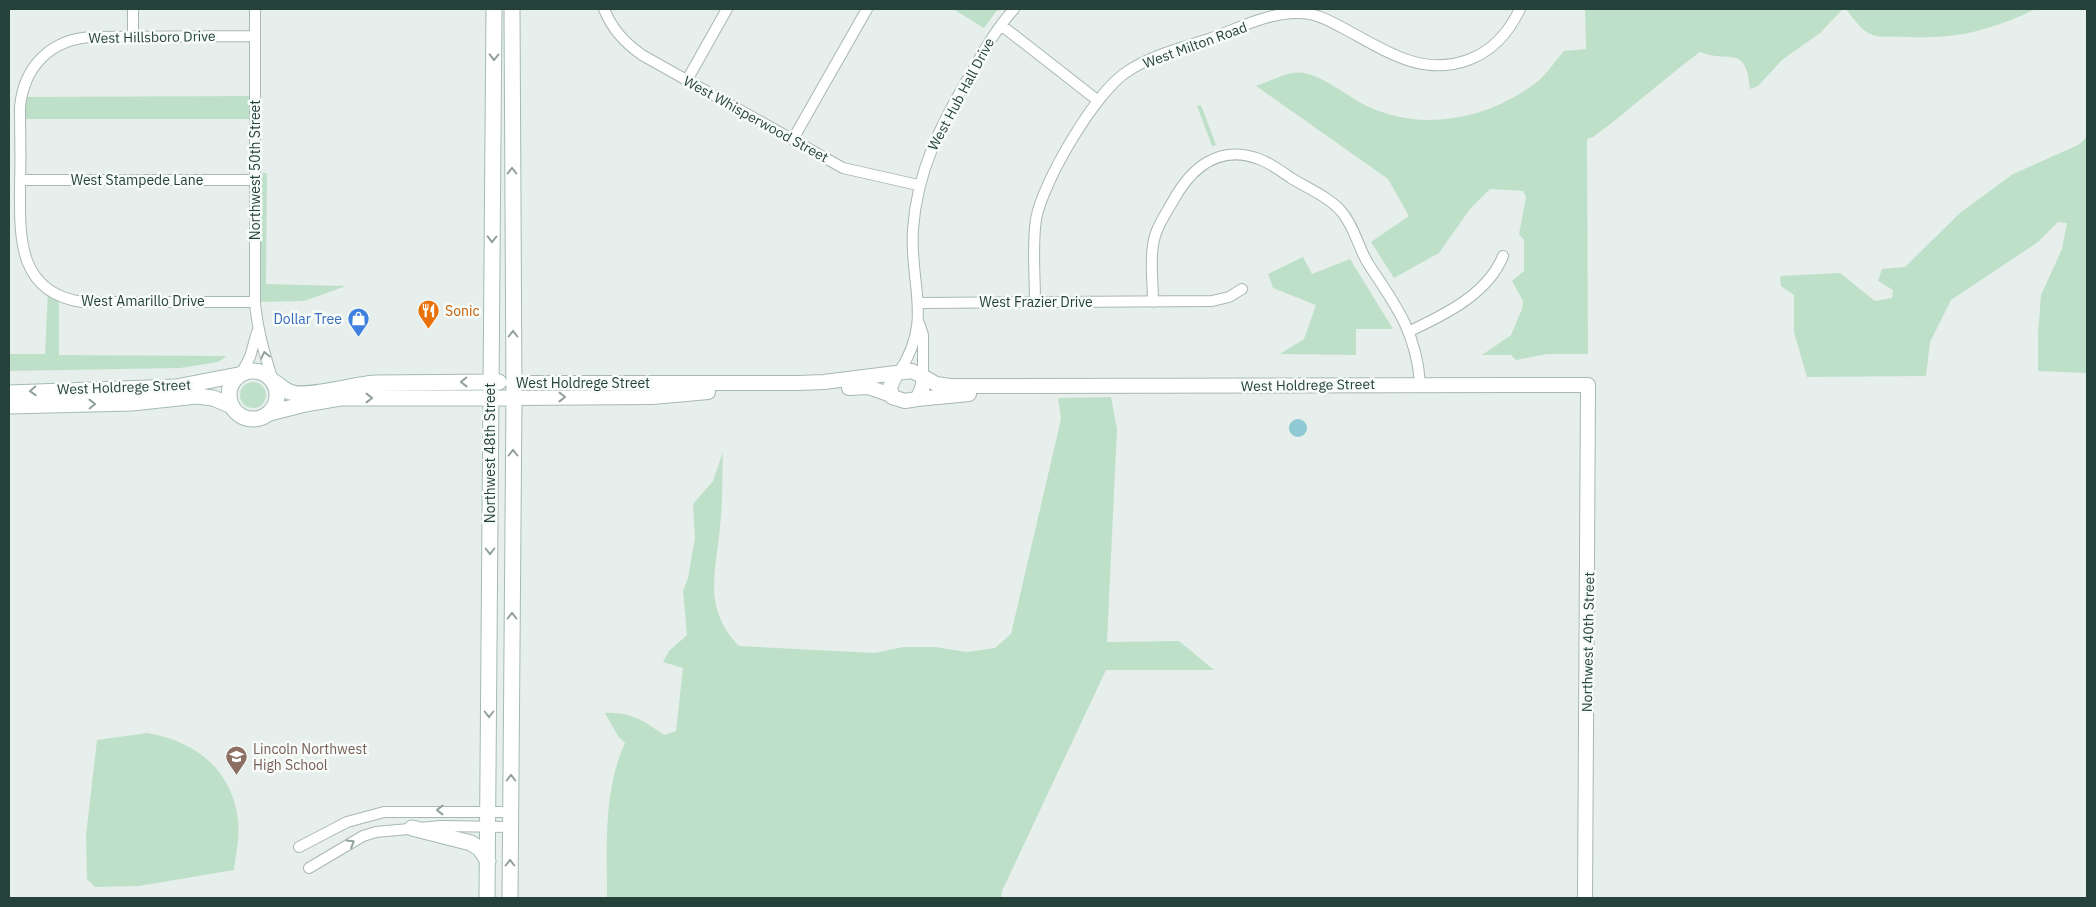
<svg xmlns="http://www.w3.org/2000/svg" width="2096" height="907" font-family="'IBM Plex Sans',sans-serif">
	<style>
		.green { fill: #bfe0c8 }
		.water { fill: #8ec9d4 }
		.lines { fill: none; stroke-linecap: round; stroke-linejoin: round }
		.minor-casing { stroke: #a8b8b2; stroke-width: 12 }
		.tertiary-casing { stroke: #a8b8b2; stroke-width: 16 }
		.secondary-casing { stroke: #a4bbb3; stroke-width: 17 }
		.minor { stroke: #fff; stroke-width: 10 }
		.tertiary { stroke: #fff; stroke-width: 14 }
		.secondary { stroke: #fff; stroke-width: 15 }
		.oneway { stroke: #92a09c }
		.labels { text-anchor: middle; stroke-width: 5; stroke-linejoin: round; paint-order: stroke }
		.street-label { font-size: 14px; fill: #24423a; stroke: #f7fbf9 }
		.food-label { font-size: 14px; fill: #c56008; stroke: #f7fbf9; text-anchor: start }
		.shop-label { font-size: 14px; fill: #366cbe; stroke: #f7fbf9; text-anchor: end }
		.education-label { font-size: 14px; fill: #785e54; stroke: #f7fbf9; text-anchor: start }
	</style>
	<rect width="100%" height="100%" fill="#e6efeb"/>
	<path class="green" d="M953 9H998L984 28Z
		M1585 9H1843L1820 33 1782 60 1758 86 1750 89C1746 43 1730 64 1700 52 1663 79 1630 110 1593 137L1587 139 1588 354H1547L1516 360 1511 355H1482L1511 335 1522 309 1523 301 1512 281 1524 271V240L1519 234 1526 197 1523 191 1490 189 1470 209 1439 253 1394 278 1371 242 1409 216 1388 179 1256 86C1267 82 1280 76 1292 73 1317 68 1349 99 1371 108 1427 132 1490 118 1537 82 1547 74 1555 61 1564 51L1586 49Z
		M1846 9H2036C1987 31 1959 39 1904 37 1895 36 1882 38 1873 35 1861 31 1854 19 1846 9Z
		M255 96V119H20L21 97Z
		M1201 105 1216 145 1212 146 1197 106Z
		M2087 137V373L2038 371V334L2041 295 2062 249 2067 223 2058 222 2038 242 1951 300 1930 342 1926 376 1807 377 1794 332V295L1781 286 1780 276 1840 273 1875 301 1892 298 1893 290 1878 281 1882 269 1905 267 1960 213 2013 174 2078 145Z
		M254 173H267L266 284 346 286 304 301 255 302Z
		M1303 257 1312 274 1350 259 1393 329H1356V355L1280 354 1304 339 1316 305 1273 288 1268 274Z
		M48 290 59 296V355L227 356 218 362 180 368 9 371V354H45Z
		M240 395a13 13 0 1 1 26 0a13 13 0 1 1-26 0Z
		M1111 397 1117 429 1107 642 1179 641 1214 670H1106L1002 891 1001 898H607C607 847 603 791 625 743L618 736 605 713C629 711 645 721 664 735L676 731 683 668 663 662 669 651 687 635 683 591 688 578 695 538 693 504 713 481 723 452C722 477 723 502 720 526 716 574 702 607 739 646L875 653 903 647H935L967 652 995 648 1011 634 1061 419 1058 398Z
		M147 733C195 741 232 769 238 820 240 836 236 854 234 870L139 886 95 887 87 879 86 835 97 740Z"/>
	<path class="water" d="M1289 428a9 9 0 1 1 18 0a9 9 0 1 1-18 0Z"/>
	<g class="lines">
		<defs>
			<path id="minor" d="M255 9V302C257 328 264 352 272 378
				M604 9C612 29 624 42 642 55L843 168 918 185
				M1001 25 1097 100
				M133 36V9
				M687 80 727 9
				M793 139 867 9
				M21 180H254
				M255 302H82C16 292 20 235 20 184 21 158 20 132 20 107 24 66 51 39 92 37L255 36
				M1035 302C1035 275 1032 246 1036 219 1043 181 1096 91 1128 71 1152 55 1182 48 1209 39 1237 29 1269 12 1299 13 1316 13 1330 21 1345 29 1384 50 1422 77 1468 60 1493 51 1509 32 1520 9
				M1153 302C1153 283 1150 264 1153 245 1155 229 1165 215 1173 201 1191 168 1219 144 1259 159 1270 163 1281 171 1291 178 1307 188 1329 197 1341 211 1355 227 1358 248 1369 265 1396 305 1417 334 1420 384
				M919 303 1212 301 1229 297 1242 289
				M919 323 923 335V375
				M1410 331C1444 315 1488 294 1503 256
				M899 372C934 320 909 284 913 229 917 171 941 124 970 75 983 52 996 29 1014 9
				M241 374 250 357 257 332
				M299 847 347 822 384 812H511
				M309 868 363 836 376 832 441 826 511 827"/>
			<path id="tertiary" d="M924 377 936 384 950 386 1588 385 1585 898
				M513 383H798L824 382 912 371 924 377 922 389 917 399 905 401 892 397 890 387 896 374
				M849 388 868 387 891 395
				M514 398 652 397 708 392
				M917 399 969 394"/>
			<path id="secondary" d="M229 395a24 24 0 1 1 48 0a24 24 0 1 1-48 0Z
				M273 381C279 385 284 390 290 392 306 399 355 384 375 383L499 382
				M9 393 176 387 238 375
				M9 406 132 403 197 396 213 398 232 406
				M270 413 305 404 340 398H514
				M412 828 471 843 480 849 488 861
				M487 898 494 9
				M510 898 514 398 512 9"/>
		</defs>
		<use href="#minor" class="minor-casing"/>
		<use href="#tertiary" class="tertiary-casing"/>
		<use href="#secondary" class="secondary-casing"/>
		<use href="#minor" class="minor"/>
		<use href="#tertiary" class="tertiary"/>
		<use href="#secondary" class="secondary"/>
	</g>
	<defs><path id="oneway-chevron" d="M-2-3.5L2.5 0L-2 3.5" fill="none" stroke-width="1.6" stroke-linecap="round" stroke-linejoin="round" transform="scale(1.25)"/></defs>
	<g class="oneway">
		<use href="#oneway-chevron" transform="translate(494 57) rotate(91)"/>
		<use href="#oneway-chevron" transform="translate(512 171) rotate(-90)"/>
		<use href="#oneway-chevron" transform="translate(492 239) rotate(91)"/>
		<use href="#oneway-chevron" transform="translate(513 334) rotate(-90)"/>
		<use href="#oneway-chevron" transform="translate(265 355) rotate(-103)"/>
		<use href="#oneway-chevron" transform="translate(464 382) rotate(179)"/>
		<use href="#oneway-chevron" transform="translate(33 391) rotate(177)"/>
		<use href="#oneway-chevron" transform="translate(562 397)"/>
		<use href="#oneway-chevron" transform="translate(369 398)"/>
		<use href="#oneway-chevron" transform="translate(92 404) rotate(-1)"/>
		<use href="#oneway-chevron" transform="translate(513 453) rotate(-90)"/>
		<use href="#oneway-chevron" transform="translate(490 551) rotate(90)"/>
		<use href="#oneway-chevron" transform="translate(512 616) rotate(-90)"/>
		<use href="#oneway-chevron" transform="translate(489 714) rotate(90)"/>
		<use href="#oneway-chevron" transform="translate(511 778) rotate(-90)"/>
		<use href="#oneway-chevron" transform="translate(440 810) rotate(-180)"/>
		<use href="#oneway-chevron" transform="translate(351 843) rotate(-32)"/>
		<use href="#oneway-chevron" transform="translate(510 863) rotate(-90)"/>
	</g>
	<defs>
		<symbol id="restaurant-pin" viewBox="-11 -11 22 30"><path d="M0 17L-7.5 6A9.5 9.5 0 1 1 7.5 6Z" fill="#e8710a" stroke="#f7fbf9"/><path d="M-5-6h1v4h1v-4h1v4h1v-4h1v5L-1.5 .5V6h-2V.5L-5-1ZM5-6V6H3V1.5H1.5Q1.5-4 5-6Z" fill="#fff"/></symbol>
		<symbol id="shop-pin" viewBox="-11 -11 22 30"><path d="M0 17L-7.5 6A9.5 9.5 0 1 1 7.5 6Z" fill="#3f7fe0" stroke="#f7fbf9"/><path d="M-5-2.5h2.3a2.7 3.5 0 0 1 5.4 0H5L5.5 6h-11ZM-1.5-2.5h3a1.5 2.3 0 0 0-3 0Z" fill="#fff"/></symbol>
		<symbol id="school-pin" viewBox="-11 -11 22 30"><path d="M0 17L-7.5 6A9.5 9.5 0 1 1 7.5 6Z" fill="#8d6e63" stroke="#f7fbf9"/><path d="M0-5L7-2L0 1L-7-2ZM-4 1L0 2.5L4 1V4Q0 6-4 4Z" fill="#fff"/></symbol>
	</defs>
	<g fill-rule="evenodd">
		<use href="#restaurant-pin" x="416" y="298" width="25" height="34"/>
		<use href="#shop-pin" x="346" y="306" width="25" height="34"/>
		<use href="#school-pin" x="224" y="744" width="25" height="34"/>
	</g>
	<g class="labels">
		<g class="street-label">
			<text transform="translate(152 37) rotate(-1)" y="5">West Hillsboro Drive</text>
			<text transform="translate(1195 45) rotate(-20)" y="5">West Milton Road</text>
			<text transform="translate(961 94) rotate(-62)" y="5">West Hub Hall Drive</text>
			<text transform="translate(756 119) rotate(29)" y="5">West Whisperwood Street</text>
			<text transform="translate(255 170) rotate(-90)" y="5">Northwest 50th Street</text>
			<text x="137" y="185">West Stampede Lane</text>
			<text x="143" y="306">West Amarillo Drive</text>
			<text x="1036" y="307">West Frazier Drive</text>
			<text x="583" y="388">West Holdrege Street</text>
			<text transform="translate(1308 385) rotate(-1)" y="5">West Holdrege Street</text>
			<text transform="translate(124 387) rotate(-2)" y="5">West Holdrege Street</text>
			<text transform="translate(490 453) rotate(-90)" y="5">Northwest 48th Street</text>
			<text transform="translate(1588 642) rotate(-89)" y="5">Northwest 40th Street</text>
		</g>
		<g class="food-label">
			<text x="445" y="316">Sonic</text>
		</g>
		<g class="shop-label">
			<text x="342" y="324">Dollar Tree</text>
		</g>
		<g class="education-label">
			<text x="253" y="754">Lincoln Northwest<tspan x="253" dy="16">High School</tspan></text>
		</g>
	</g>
	<rect width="2096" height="907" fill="none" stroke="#24423a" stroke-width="20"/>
</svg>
